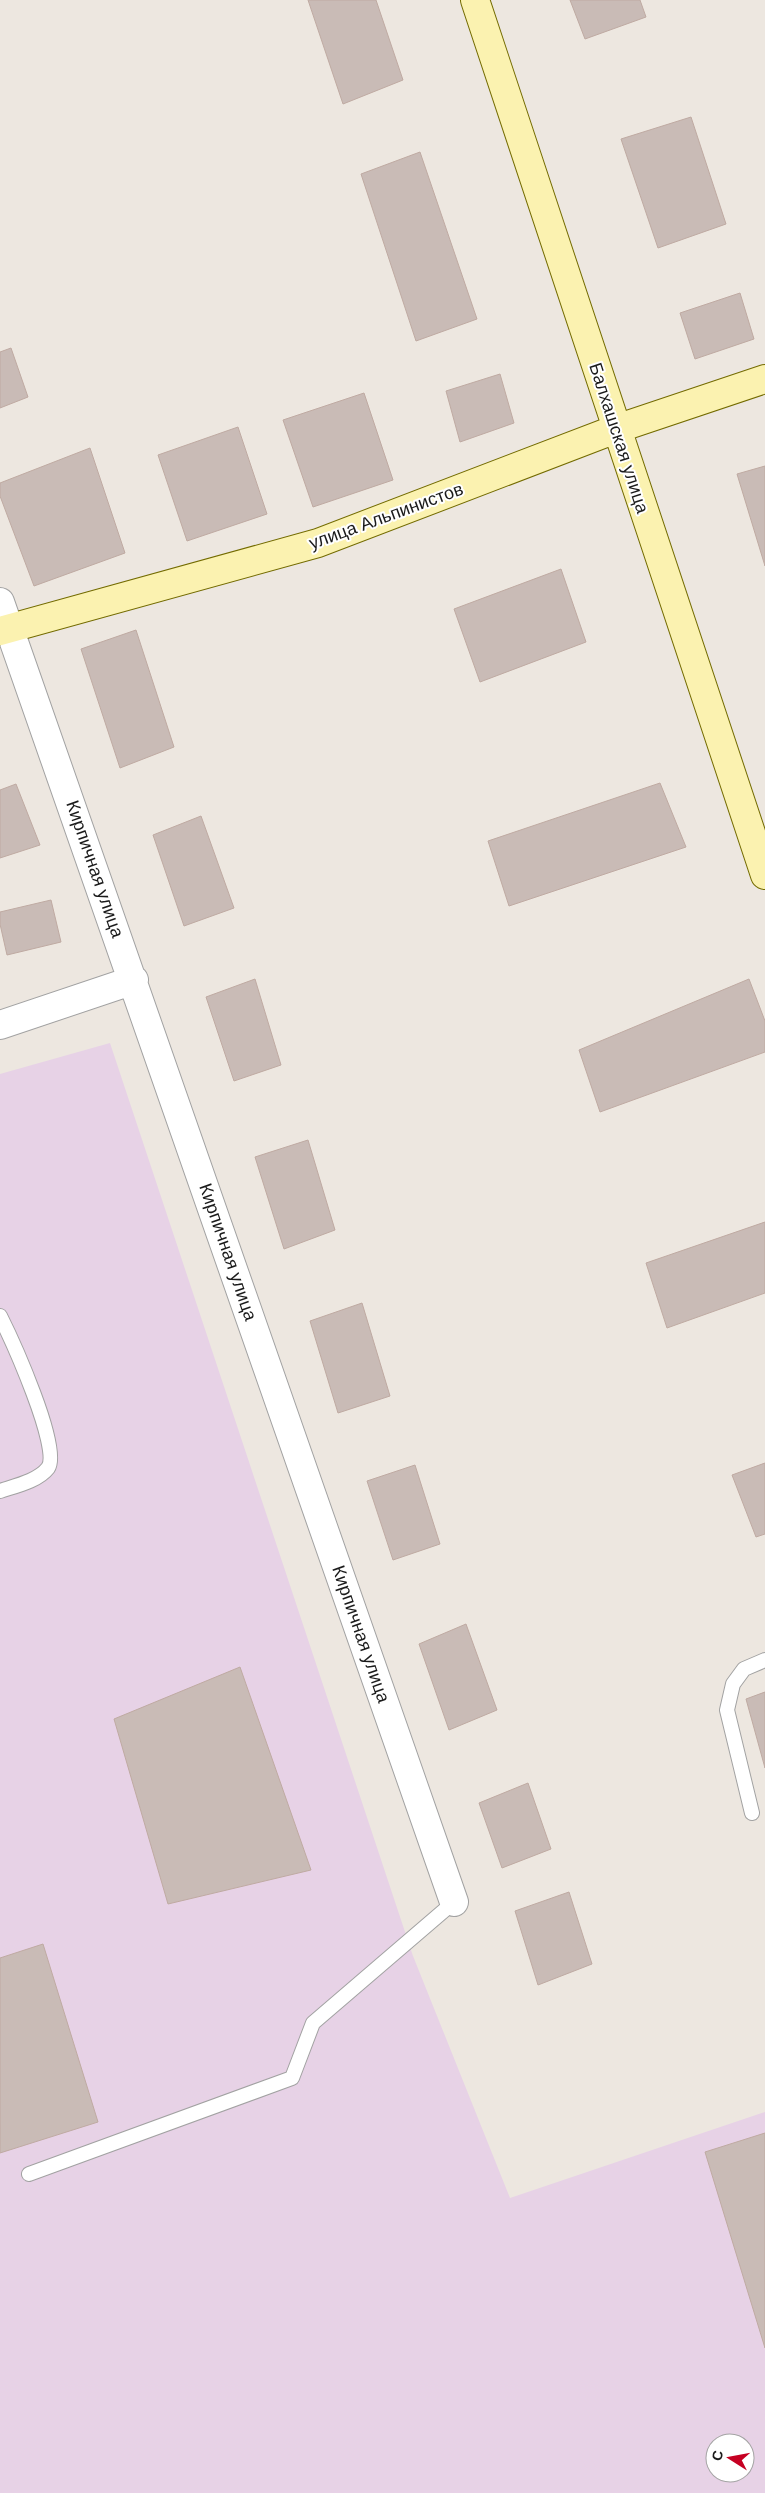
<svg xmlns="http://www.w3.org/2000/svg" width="765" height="2493" font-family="'DM Sans',sans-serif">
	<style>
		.industrial { fill: #e7d2e6; fill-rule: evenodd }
		.building { fill: #c9bbb6; stroke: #bfaaa2 }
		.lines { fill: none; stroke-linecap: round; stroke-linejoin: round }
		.lane-casing { stroke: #a2a2a2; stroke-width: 16 }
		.street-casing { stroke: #a2a2a2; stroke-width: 30 }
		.secondary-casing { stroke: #736b01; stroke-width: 30 }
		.lane { stroke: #fff; stroke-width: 14 }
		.street { stroke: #fff; stroke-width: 28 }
		.secondary { stroke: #fbf2b0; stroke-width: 28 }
		.labels { text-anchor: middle; stroke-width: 4; stroke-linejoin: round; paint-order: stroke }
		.street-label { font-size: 18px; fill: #1b1b1b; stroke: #fff }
	</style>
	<rect width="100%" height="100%" fill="#ede7e0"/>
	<path class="industrial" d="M110 1043 413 1956 510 2198 765 2112V2493H0V1074ZM715 2443H745V2473H715Z"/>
	<path class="building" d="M308 0H376L403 80 343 104Z
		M570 0H640L646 17 585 39Z
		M691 117 726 224 658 248 621 139Z
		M420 152 477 319 416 341 361 174Z
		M740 293 754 339 695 359 680 313Z
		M11 348 28 397 0 408V352Z
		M500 374 514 423 460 442 446 391Z
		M364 393 393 480 313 507 283 420Z
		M238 427 267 514 187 541 158 455Z
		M90 448 125 553 34 586 0 496V483Z
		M765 466V566L737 474Z
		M561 569 586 642 480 682 454 609Z
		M136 630 174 747 120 768 81 649Z
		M660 783 686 847 509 906 488 841Z
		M16 784 40 845 0 858V790Z
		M201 816 234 908 184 926 153 835Z
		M51 900 61 942 7 955 0 924V912Z
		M255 979 281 1065 234 1081 206 997Z
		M749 979 765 1021V1052L600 1112 579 1050Z
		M308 1140 335 1230 284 1249 255 1157Z
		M765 1222V1293L667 1328 646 1263Z
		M362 1303 390 1396 338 1413 310 1321Z
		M765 1463V1534L756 1537 732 1475Z
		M415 1465 440 1544 393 1560 367 1481Z
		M466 1624 497 1710 449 1730 419 1644Z
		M240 1667 311 1870 168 1904 114 1719Z
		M765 1692V1768L746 1699Z
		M528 1783 551 1849 502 1868 479 1803Z
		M569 1892 592 1964 538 1985 515 1911Z
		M43 1944 98 2122 0 2153V1958Z
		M765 2133V2348L705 2152Z"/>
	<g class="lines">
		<defs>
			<path id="lane" d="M0 1316C11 1338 62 1449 48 1468 38 1481 15 1486 0 1491
				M752 1813 727 1710 733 1684 744 1669 765 1660
				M29 2174 292 2078 313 2023 454 1902"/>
			<path id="street" d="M0 602 454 1902
				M0 1025 134 980"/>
			<path id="secondary" d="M475 0 765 875
				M0 631 318 543 616 429 765 379"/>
		</defs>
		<use href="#lane" class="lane-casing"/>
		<use href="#street" class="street-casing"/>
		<use href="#secondary" class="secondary-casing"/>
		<use href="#lane" class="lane"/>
		<use href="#street" class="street"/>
		<use href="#secondary" class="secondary"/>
	</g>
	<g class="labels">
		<g class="street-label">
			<text transform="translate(619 438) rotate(72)" y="6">Балхашская улица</text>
			<text transform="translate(386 516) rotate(-20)" y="6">улица Альпинистов</text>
			<text transform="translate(95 869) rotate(71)" y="6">Кирпичная улица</text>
			<text transform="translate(228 1252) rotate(71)" y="6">Кирпичная улица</text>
			<text transform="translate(361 1634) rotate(71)" y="6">Кирпичная улица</text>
		</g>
	</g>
	<g transform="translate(730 2458) rotate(281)"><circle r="24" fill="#ffffff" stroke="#a4a4a4"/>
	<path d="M0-4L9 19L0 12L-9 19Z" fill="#c60023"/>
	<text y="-8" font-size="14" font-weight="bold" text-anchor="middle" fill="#1b1b1b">С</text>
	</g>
</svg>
